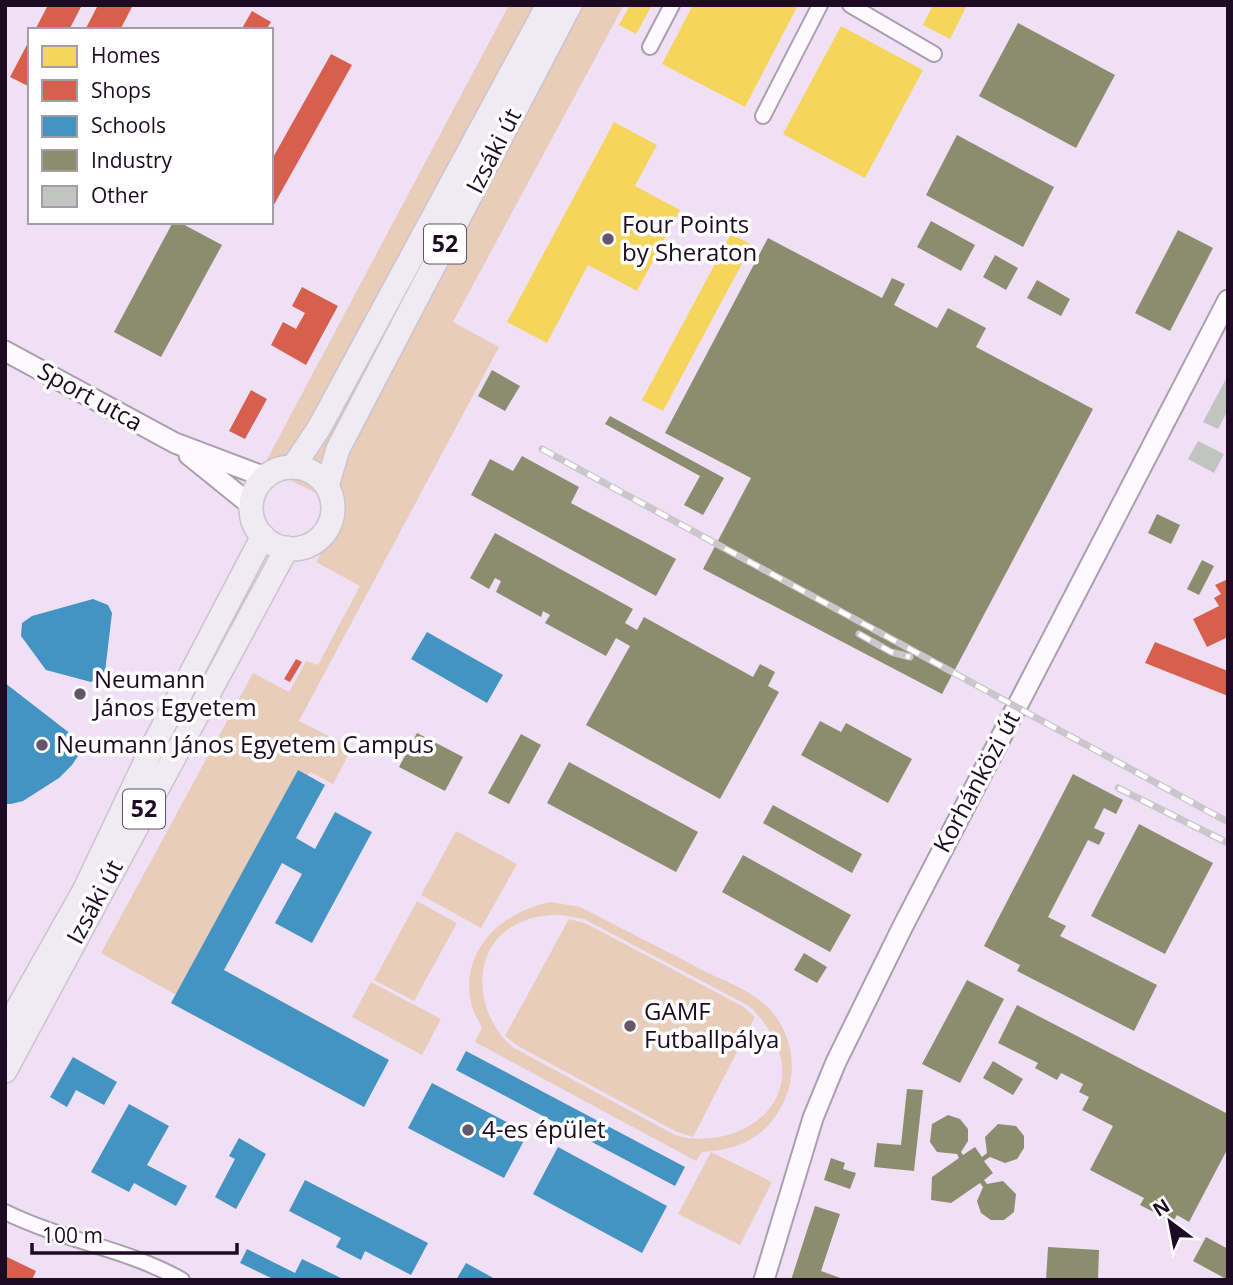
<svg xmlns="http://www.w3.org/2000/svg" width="1233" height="1285" font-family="'Open Sans',sans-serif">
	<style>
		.green { fill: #e7cdba; fill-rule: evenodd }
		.homes { fill: #f6d55c }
		.shops { fill: #d6604d }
		.schools { fill: #4393c3 }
		.industry { fill: #8c8c6e }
		.building { fill: #c2c4c1 }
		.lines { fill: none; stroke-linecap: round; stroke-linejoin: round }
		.street-casing { stroke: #ac9db1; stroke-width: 18 }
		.secondary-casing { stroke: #ac9db1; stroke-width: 23 }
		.primary-casing { stroke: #ccc3cf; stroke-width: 26 }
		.street { stroke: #fdfafe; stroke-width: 14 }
		.secondary { stroke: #fdfafe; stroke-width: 19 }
		.primary { stroke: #f0ebf2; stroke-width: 23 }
		.rail-casing { stroke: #cbc6cc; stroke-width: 7 }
		.rail { stroke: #fff; stroke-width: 4.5; stroke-dasharray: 13; stroke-linecap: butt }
		.poi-dot { fill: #66566c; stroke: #fff; stroke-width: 2.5 }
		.labels { text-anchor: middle; stroke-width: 7; stroke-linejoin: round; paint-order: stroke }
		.shield { fill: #fff; stroke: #605464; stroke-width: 2 }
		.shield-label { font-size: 23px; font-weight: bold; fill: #1c0b22 }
		.street-label { font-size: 24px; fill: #1c0b22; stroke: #fff }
		.poi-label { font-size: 24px; fill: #1c0b22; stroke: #fff; text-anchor: start }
	</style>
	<rect width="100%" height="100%" fill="#f0e0f5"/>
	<path class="green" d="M509 5H624L453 322 499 347 299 721 352 748 333 784 310 772 255 849 187 1001 101 953 253 673 289 692 306 661 318 665 360 586 316 562 347 508 263 467Z
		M456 831 517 864 481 928 421 895Z
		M417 901 457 923 414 1001 374 980Z
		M551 902 580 907C621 928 663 949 704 971 726 982 756 992 772 1012 795 1040 798 1077 781 1107 764 1139 736 1150 702 1152L696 1161 475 1042 482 1028C479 1020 472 1011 471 1003 460 949 503 911 551 902ZM561 915 584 919 749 1006C768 1024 785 1050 782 1078 776 1128 715 1148 675 1135L514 1048C475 1017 467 947 519 923 533 916 546 915 561 915Z
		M569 919 585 923 742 1006 755 1017 693 1137 677 1132 518 1046 505 1036Z
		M371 982 441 1019 422 1055 352 1017Z
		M711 1152 772 1182 740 1245 678 1214Z"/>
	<path class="homes" d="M630 5H652L636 34 619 25Z
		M693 5H798L745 107 662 64Z
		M933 5H967L950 39 923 25Z
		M841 26 923 70 865 178 783 134Z
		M614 122 657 145 635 186 680 210 637 291 588 265 547 343 507 322Z
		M731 234 752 245 663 411 642 400Z"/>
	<path class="shops" d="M48 5H82L69 30H35Z
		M98 5H133L120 30H85Z
		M252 11 271 22 266 30H241Z
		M30 39V87L10 77Z
		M331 54 352 65 271 210V161Z
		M302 287 338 306 306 365 271 345 283 322 296 329 305 313 292 306Z
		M251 390 267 399 245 439 229 431Z
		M1228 579V637L1207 647 1193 619 1219 606 1214 598 1221 594 1215 585Z
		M1155 642 1228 671V696L1145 663Z
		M296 659 302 662 290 682 284 679Z
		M5 1256 36 1271 32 1280H5Z"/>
	<path class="schools" d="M93 599 108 605 112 613 105 672 91 682 46 670 21 636 22 623 32 616Z
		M427 632 503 675 487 703 411 659Z
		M5 683 76 738 80 753 72 765 59 778 23 801 11 804H5Z
		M298 770 325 785 296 838 315 849 335 812 372 832 312 943 275 923 302 874 282 863 224 970 389 1060 364 1107 171 1003Z
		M466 1051 685 1167 675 1186 456 1070Z
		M73 1057 117 1082 104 1105 76 1090 67 1107 50 1097Z
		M432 1083 528 1133 504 1178 408 1128Z
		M129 1104 169 1126 147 1165 187 1186 176 1206 134 1183 129 1192 91 1172Z
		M239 1138 266 1154 236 1209 215 1197 235 1159 229 1156Z
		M558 1147 667 1206 642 1253 533 1194Z
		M305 1180 428 1243 411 1275 365 1251 361 1260 336 1247 341 1238 289 1211Z
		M247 1249 295 1273 302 1259 345 1280H275L240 1263Z
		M466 1263 497 1280H456Z"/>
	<path class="industry" d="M1018 23 1115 75 1076 148 979 96Z
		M957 135 1054 187 1023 247 926 195Z
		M931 221 975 245 961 271 917 247Z
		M173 222H179L222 245 161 357 114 332Z
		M1178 230 1213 248 1170 331 1135 313Z
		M768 238 882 298 892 278 905 284 894 305 937 328 948 308 986 328 976 347 1093 409 942 694 703 569 751 478 665 433Z
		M995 255 1018 268 1006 290 983 277Z
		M1037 280 1070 299 1061 316 1027 298Z
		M492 370 520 386 505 411 478 396Z
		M610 416 724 478 703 515 684 505 700 476 605 424Z
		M522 456 579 487 571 503 676 559 656 596 471 495 490 459 513 471Z
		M1157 514 1180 525 1171 544 1148 533Z
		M495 533 633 609 625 623 637 630 644 617 753 677 760 664 775 672 768 686 779 692 720 799 586 725 630 646 616 638 606 656 545 623 550 615 543 611 541 617 496 592 501 581 495 578 489 589 470 578Z
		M1202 560 1214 566 1199 595 1187 589Z
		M820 721 841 732 846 723 912 759 888 803 801 755Z
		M417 733 463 757 445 791 399 767Z
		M521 734 541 745 509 804 488 793Z
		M569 762 698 832 676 872 547 803Z
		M1073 774 1123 800 1116 814 1104 808 1094 828 1105 833 1099 845 1088 840 1048 917 1066 926 1060 936 1157 985 1134 1031 1017 971 1020 965 984 946Z
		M773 805 862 854 852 873 763 823Z
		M1139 824 1213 863 1165 954 1091 916Z
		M743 855 851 915 830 952 722 892Z
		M804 953 827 967 817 983 794 970Z
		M967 980 1004 999 960 1083 922 1064Z
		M1017 1005 1228 1114V1148L1189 1222 1177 1215 1173 1222 1140 1205 1144 1198 1090 1170 1113 1126 1082 1110 1089 1097 1079 1092 1083 1084 1061 1073 1057 1080 1035 1068 1038 1063 998 1043Z
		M993 1061 1023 1079 1013 1095 983 1078Z
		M907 1089 923 1090 914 1171 874 1167 877 1143 901 1145Z
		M948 1115 960 1119 968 1129V1141L961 1152 963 1155 975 1147 982 1157 987 1153 985 1137 998 1124 1016 1126 1024 1136V1148L1017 1159 1005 1163 990 1157 984 1161 993 1173 984 1180 987 1184 1003 1181 1016 1194 1014 1212 1004 1220H991L981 1213 977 1201 983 1187 980 1183 951 1203 931 1200 932 1177 959 1158 957 1154 937 1152 930 1142 932 1124Z
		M831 1158 845 1163 843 1169 856 1173 850 1189 824 1180Z
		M815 1206 840 1214 821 1271 846 1280H791Z
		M1206 1237 1228 1249V1280L1193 1261Z
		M1048 1247 1099 1250 1098 1280H1046Z"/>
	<path class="building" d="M1228 375V410L1218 429 1203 422Z
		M1198 441 1224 454 1214 473 1188 459Z"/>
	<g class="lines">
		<defs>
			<path id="street" d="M850 5 934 54
				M650 47 672 5
				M763 116 820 5
				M5 1212C64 1241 125 1248 182 1280"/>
			<path id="secondary" d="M5 351 175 443 265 477
				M189 455 252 506
				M764 1280 813 1118 836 1062 903 926 1228 300"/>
			<path id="primary" d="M293 467 319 428 548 5
				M251 508a41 41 0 1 1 82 0a41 41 0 1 1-82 0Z
				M327 486 338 449 570 5
				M5 1031 84 891 153 746 263 536
				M5 1071 287 548"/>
		</defs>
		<use href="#street" class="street-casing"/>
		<use href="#secondary" class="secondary-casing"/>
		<use href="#primary" class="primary-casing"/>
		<use href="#street" class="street"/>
		<use href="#secondary" class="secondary"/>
		<use href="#primary" class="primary"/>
		<defs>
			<path id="rail" d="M542 449 1228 822
				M859 634 891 652 910 657
				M1118 788 1228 843"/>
		</defs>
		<use href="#rail" class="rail-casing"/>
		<use href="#rail" class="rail"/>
	</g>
	<g class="poi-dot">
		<circle cx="608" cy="239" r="7"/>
		<circle cx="80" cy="694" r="7"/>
		<circle cx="42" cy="745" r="7"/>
		<circle cx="630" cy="1026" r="7"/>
		<circle cx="468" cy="1130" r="7"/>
	</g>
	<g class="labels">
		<g class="shield">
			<rect x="424" y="224.5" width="42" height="39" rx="5"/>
			<rect x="123" y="789.5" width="42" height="39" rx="5"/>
		</g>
		<g class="shield-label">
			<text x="445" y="252">52</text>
			<text x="144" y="817">52</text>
		</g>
		<g class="street-label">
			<text transform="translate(494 151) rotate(-63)" y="8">Izsáki út</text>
			<text transform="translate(90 397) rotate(29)" y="8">Sport utca</text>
			<text transform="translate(977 782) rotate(-62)" y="8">Korhánközi út</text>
			<text transform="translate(95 902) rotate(-62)" y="8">Izsáki út</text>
		</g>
		<g class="poi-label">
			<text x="622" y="233">Four Points<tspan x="622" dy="28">by Sheraton</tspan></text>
			<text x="94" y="688">Neumann<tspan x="94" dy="28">János Egyetem</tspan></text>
			<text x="56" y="753">Neumann János Egyetem Campus</text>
			<text x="644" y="1020">GAMF<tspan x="644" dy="28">Futballpálya</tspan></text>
			<text x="482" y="1138">4-es épület</text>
		</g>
	</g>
	<rect width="1233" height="1285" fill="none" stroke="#1c0b22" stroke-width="14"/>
	<rect x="28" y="28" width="245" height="196" fill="#ffffff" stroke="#a49da7" stroke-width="2"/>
	<rect x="42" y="46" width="35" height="21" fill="#f6d55c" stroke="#a49da7" stroke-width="2"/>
	<text x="91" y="63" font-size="21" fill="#1c0b22">Homes</text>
	<rect x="42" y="80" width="35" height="21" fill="#d6604d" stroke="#a49da7" stroke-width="2"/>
	<text x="91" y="98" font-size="21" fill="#1c0b22">Shops</text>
	<rect x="42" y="116" width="35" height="21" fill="#4393c3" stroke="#a49da7" stroke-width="2"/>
	<text x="91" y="133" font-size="21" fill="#1c0b22">Schools</text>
	<rect x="42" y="150" width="35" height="21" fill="#8c8c6e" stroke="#a49da7" stroke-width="2"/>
	<text x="91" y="168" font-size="21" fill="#1c0b22">Industry</text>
	<rect x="42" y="186" width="35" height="21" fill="#c2c4c1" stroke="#a49da7" stroke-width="2"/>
	<text x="91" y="203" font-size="21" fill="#1c0b22">Other</text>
	<g transform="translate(1170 1222) rotate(328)" stroke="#ffffff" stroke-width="5" paint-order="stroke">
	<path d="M0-5L12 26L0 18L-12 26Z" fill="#1c0b22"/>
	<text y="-10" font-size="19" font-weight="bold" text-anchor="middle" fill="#1c0b22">N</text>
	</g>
	<path d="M32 1243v10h205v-10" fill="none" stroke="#1c0b22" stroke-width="3.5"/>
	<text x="42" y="1243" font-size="21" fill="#1c0b22" stroke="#ffffff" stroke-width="5" paint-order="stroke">100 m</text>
</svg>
